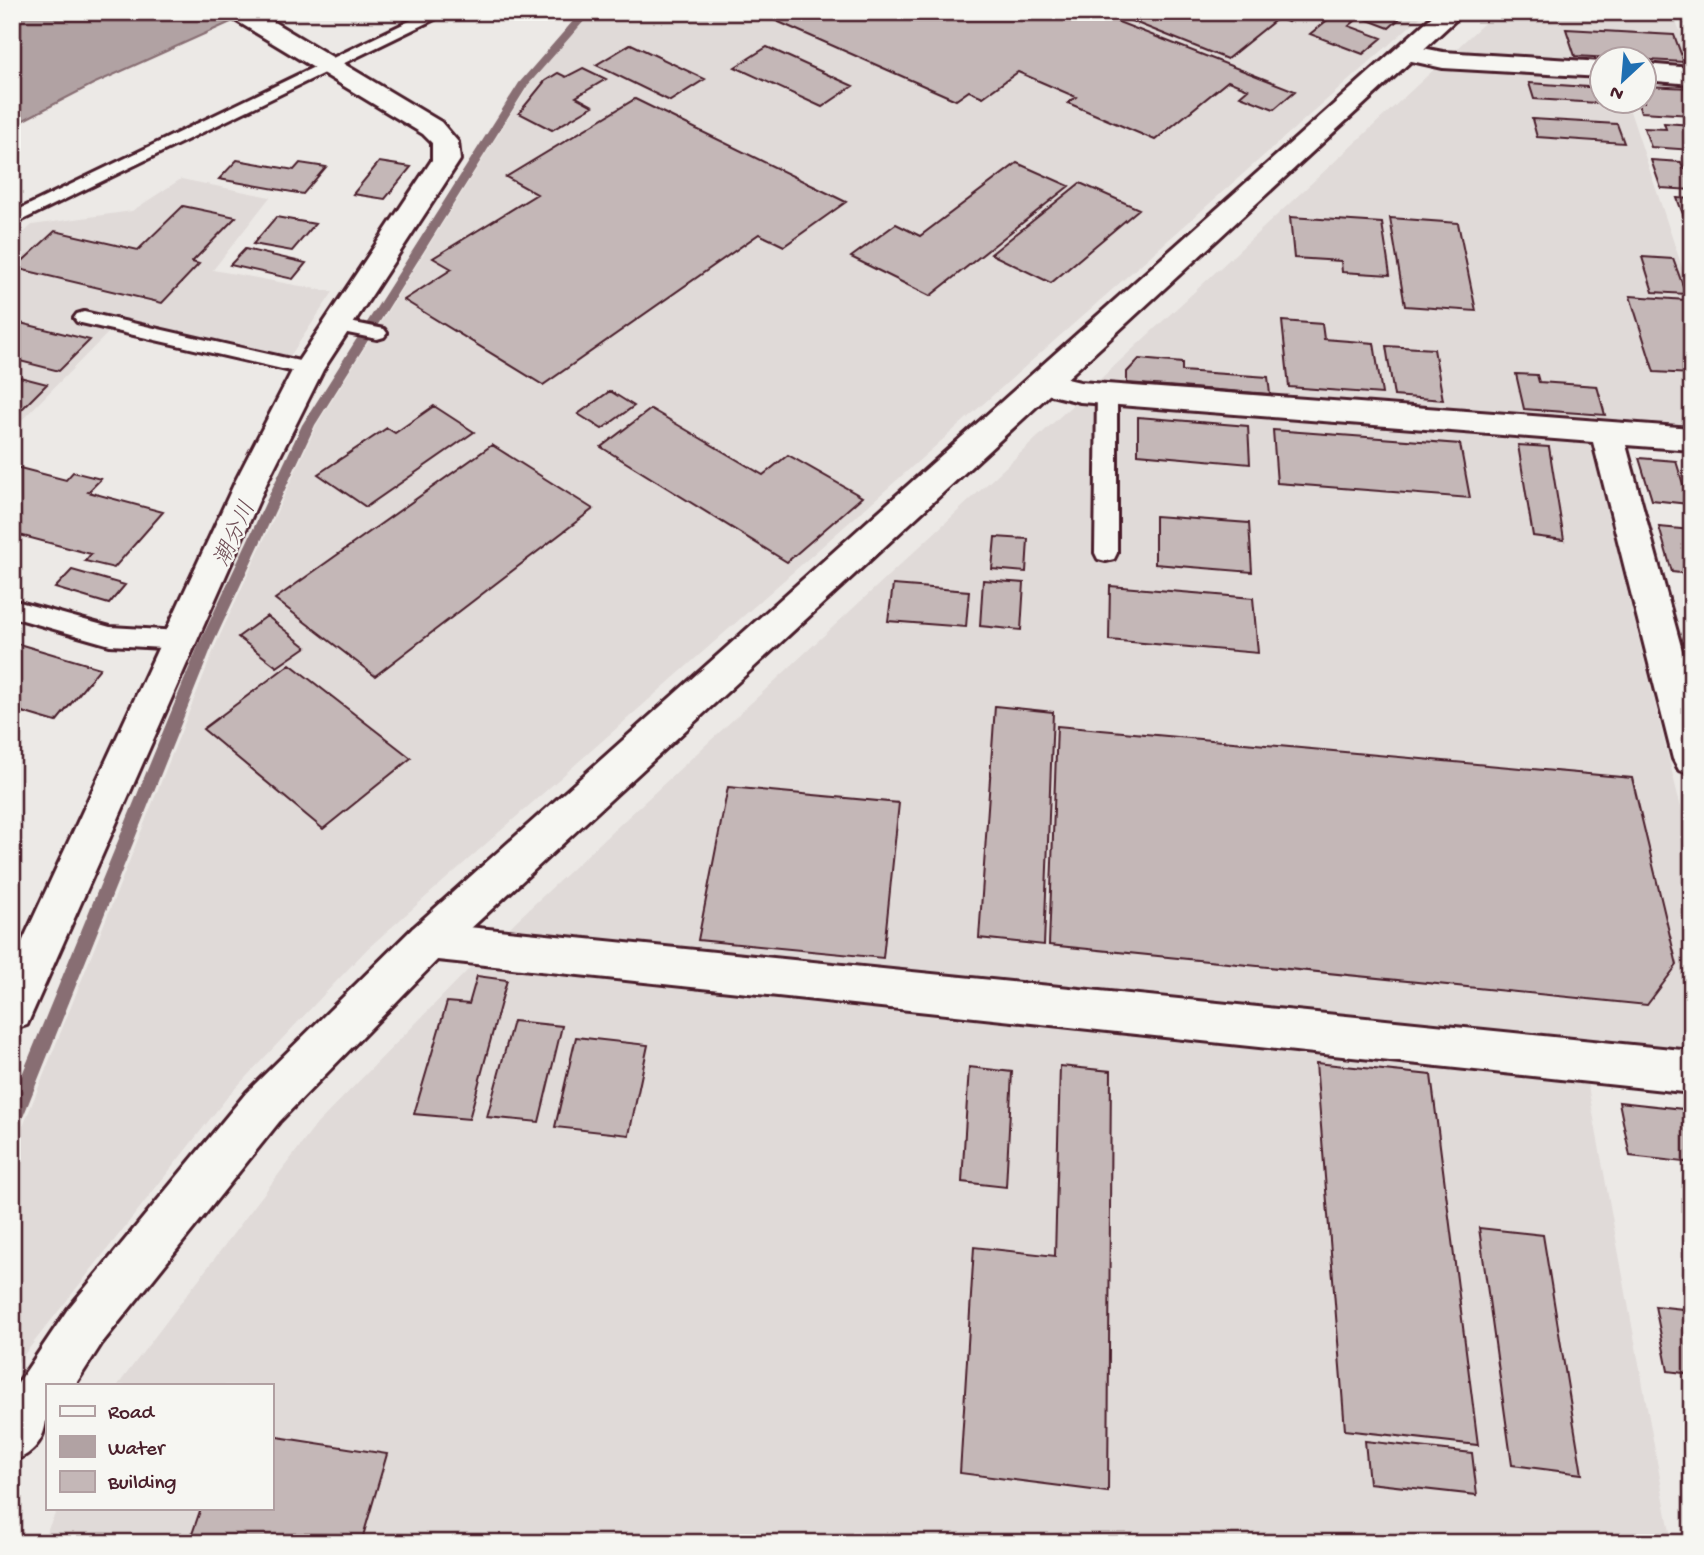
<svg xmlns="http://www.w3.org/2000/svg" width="1704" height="1555" font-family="'Gochi Hand','Klee One',sans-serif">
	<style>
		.built { fill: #e0dad8 }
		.water { fill: #b1a2a3; stroke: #886e73; stroke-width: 2 }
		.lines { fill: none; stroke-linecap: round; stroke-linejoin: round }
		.stream { fill: #886e73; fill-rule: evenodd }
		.building { fill: #c4b7b7; stroke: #4a1f2b; stroke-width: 2 }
		.lane-casing { stroke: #4a1f2b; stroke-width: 6 }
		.street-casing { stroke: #4a1f2b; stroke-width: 6 }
		.secondary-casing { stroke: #4a1f2b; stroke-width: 6 }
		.lane { fill: #f6f6f2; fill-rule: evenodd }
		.street { fill: #f6f6f2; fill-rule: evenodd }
		.secondary { fill: #f6f6f2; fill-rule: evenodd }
		.labels { text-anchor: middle; stroke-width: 5; stroke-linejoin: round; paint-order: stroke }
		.water-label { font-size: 23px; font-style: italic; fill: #6e4d55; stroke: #f6f6f2 }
	</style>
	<rect width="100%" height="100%" fill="#ece9e6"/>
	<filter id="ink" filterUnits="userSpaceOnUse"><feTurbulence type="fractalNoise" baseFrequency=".0143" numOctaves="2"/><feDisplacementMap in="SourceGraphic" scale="14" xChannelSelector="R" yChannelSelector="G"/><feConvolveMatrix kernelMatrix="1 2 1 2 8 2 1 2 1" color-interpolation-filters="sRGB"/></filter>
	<g filter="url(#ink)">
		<path class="built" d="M592 12H1426L367 949 229 1095 12 1370V1154L217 642 317 424 531 82Z
			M1496 12H1672L1692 59V71L1645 69 1644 60H1602V102H1627L1692 297V428L1585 422 1692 852V1058L1581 1048 1672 1543H41L58 1508H271V1385H118L317 1124 516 921Z
			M181 179 270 197 213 270 333 292 280 371 108 333 12 430V244L32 225 132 211Z"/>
		<path class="water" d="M12 12H253L93 84 12 126Z"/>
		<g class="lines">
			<path class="stream" d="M581 12H592L528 85 315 425 213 644 21 1122 18 1128 12 1131V1099L199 644 302 425 519 83Z"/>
		</g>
		<path class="building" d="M756 12H1093L1295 91 1274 109 1240 96 1248 89 1228 81 1155 140 1068 103 1076 97 1018 72 983 97 969 91 956 100Z
			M1109 12H1300L1288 22 1278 18 1227 59Z
			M1347 12H1407L1389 28Z
			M1335 14 1355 21 1349 26 1382 38 1363 54 1310 34Z
			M1566 29 1674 35 1684 62 1575 56Z
			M631 44 705 79 670 101 596 65Z
			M767 47 853 86 822 107 735 67Z
			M583 68 606 79 576 97 593 106 552 130 519 113 545 81 558 73 566 77Z
			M1529 83 1602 88V102H1612L1613 104 1534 99Z
			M1644 86 1692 88V115L1641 112 1637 102H1644Z
			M635 99 846 202 784 246 759 234 543 385 404 300 452 269 433 258 537 194 506 177Z
			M1532 119 1617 124 1624 143 1537 137Z
			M1664 123 1692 125V150L1651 147 1644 128 1666 129Z
			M237 160 294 170 300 163 326 167 303 194 219 179Z
			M1651 160 1681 162 1683 168 1692 169V190L1661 188Z
			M379 162 411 167 385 199 353 194Z
			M1017 163 1069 186 930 296 851 257 896 224 920 236Z
			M1080 183 1139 209 1051 283 991 254Z
			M1677 198 1692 199V225H1687Z
			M183 206 236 217 192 262 199 264 162 303 15 268 55 231 138 250Z
			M276 217 315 224 292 251 253 244Z
			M1290 217 1382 223 1390 275 1342 272 1341 261 1294 258Z
			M1390 218 1458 223 1476 311 1405 306Z
			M245 249 306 263 293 279 230 265Z
			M1642 257 1673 259 1686 294 1653 292Z
			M1630 296 1686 300 1692 315V374L1654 372Z
			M12 321 90 340 59 371 12 359Z
			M1282 321 1322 324 1324 339 1374 343 1382 394 1289 387Z
			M1386 346 1434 349 1443 400 1394 396Z
			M1139 359 1182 363V371L1268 377 1270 394 1127 383V372Z
			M1516 374 1537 375 1539 382 1597 386 1605 415 1524 409Z
			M12 375 47 384 14 417H12Z
			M610 391 634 406 602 429 578 414Z
			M434 406 474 432 366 507 318 474 387 428 395 433Z
			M651 409 763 475 788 455 862 497 787 562 601 447Z
			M1138 417 1248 426 1250 464 1138 454Z
			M1273 430 1460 444 1470 498 1277 483Z
			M492 445 593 509 375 676 275 599Z
			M1518 445 1549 447 1564 540 1533 536Z
			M1639 458 1676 461 1689 504 1652 500Z
			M12 466 66 480 73 472 101 479 88 492 163 512 114 568 85 561 91 554 12 533Z
			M1155 516 1249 523 1252 572 1155 564Z
			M1659 527 1692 530V583L1689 574 1672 572Z
			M995 537 1028 539 1026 572 992 569Z
			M72 570 125 585 109 604 55 588Z
			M983 580 1024 583 1021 630 980 626Z
			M893 585 969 591 966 627 888 621Z
			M1110 586 1253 598 1258 653 1109 640Z
			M267 616 306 647 277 667 238 637Z
			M12 642 100 668 56 722 12 709Z
			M290 664 411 758 323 829 203 729Z
			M995 706 1053 712 1044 945 979 938Z
			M1057 726 1632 778 1677 965 1647 1005 1049 945Z
			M728 787 899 803 883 958 698 940Z
			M477 976 507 980 469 1119 414 1114 447 1002 469 1004Z
			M513 1021 562 1026 539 1122 487 1117Z
			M576 1037 648 1045 629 1135 555 1127Z
			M1316 1063 1431 1075 1478 1445 1345 1430Z
			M1060 1066 1111 1071 1108 1492 960 1473 974 1247 1055 1256Z
			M969 1067 1012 1072 1006 1187 962 1182Z
			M1619 1102 1692 1110V1163L1630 1156Z
			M1479 1228 1543 1235 1582 1474 1512 1465Z
			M1655 1306 1692 1310V1374L1668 1371Z
			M1685 1409 1692 1410V1445Z
			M271 1436 387 1454 361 1543H189L201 1508H271Z
			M1365 1441 1472 1453 1477 1495 1369 1483Z"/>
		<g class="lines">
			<defs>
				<path id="lane" d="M428 12H449L12 225V213Z
					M84 312 308 363 315 364 318 369 315 374 308 375 77 322 74 318 77 314Z
					M335 319 384 329 387 333 384 337 377 339 328 329 325 325 328 321Z
					M1107 386 1114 388 1117 393V553L1114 559 1106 561 1098 559 1095 553 1097 393 1100 388Z
					M12 600 110 627 180 631 188 634 191 640 188 646 180 649 110 645 12 617Z"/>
				<path id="street" d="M1407 45 1443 52 1602 62V77L1443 68 1398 58 1394 53 1398 48Z
					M1644 64 1692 68V84L1644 80Z
					M1042 373 1080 382 1692 428V450L1626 445 1692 687V774L1679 770 1673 759 1593 442 1080 402 1031 390 1026 383 1031 376Z
					M428 923 1692 1051V1093L428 959 413 954 407 941 413 928Z"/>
				<path id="secondary" d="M227 12H257L441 122 458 142 460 160 323 370 268 480 27 1025 12 1030V964L236 480 293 369 432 160V143L423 134 230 17Z
					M1437 12H1464L443 954 279 1122 102 1343 75 1385H47C47 1421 50 1447 12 1462V1392L68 1309 247 1092 413 928Z"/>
			</defs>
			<use href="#lane" class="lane-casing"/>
			<use href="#street" class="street-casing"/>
			<use href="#secondary" class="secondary-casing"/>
			<use href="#lane" class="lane"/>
			<use href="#street" class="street"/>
			<use href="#secondary" class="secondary"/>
		</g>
	</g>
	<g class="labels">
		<g class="water-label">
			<text transform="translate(233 533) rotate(-65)" y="8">潮分川</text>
		</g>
	</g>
	<rect width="1704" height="1555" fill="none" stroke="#f6f6f2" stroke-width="42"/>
	<rect x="21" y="21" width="1662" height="1513" fill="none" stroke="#4a1f2b" stroke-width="2.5" filter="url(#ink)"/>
	<rect x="46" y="1384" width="228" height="126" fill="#f6f6f2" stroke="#b1a0a2" stroke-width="2"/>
	<rect x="60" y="1406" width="35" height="10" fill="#f6f6f2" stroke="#b1a0a2" stroke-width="2"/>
	<text x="108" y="1418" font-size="21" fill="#4a1f2b">Road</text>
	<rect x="60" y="1436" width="35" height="21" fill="#b1a2a3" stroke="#b1a0a2" stroke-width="2"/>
	<text x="108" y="1454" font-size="21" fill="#4a1f2b">Water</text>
	<rect x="60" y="1471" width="35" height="21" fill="#c4b7b7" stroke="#b1a0a2" stroke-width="2"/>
	<text x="108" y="1488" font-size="21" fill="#4a1f2b">Building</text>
	<g transform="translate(1623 80) rotate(206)"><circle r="33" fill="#f6f6f2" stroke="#b1a0a2" stroke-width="2"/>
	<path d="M0-5L12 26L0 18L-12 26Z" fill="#1f6fb2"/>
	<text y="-10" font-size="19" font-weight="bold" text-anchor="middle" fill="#4a1f2b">N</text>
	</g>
</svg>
